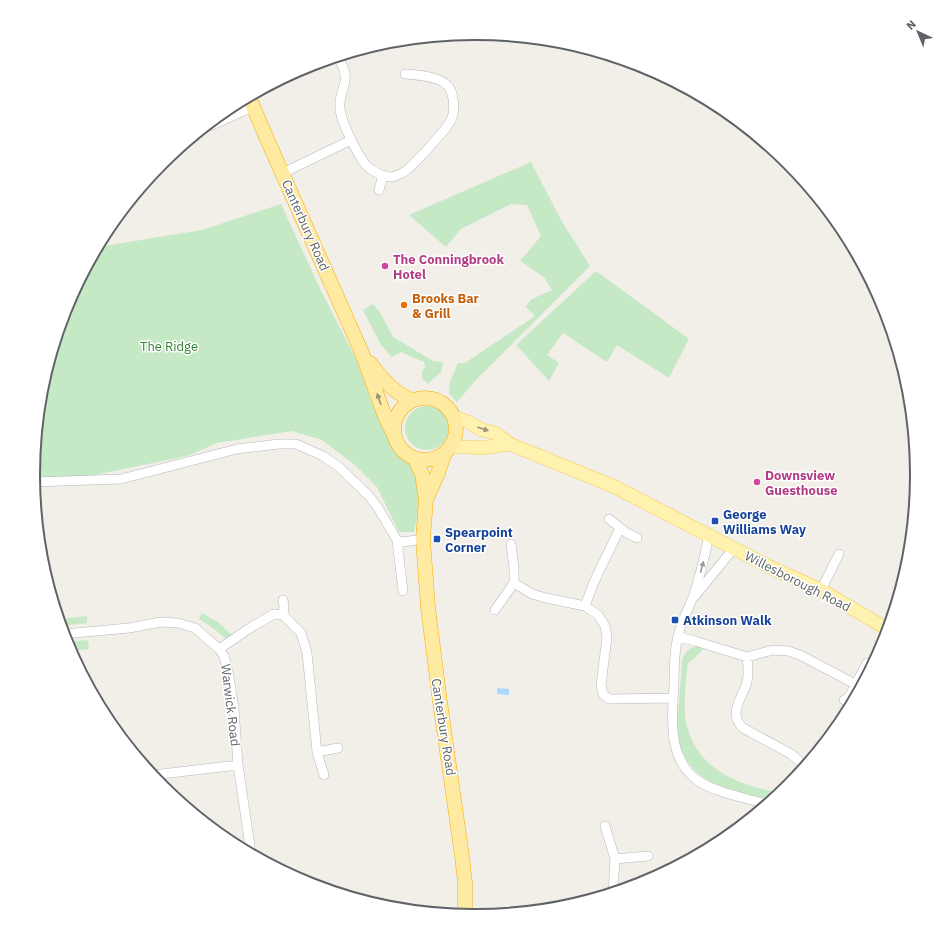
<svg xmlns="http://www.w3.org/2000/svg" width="950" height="949" font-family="'IBM Plex Sans',sans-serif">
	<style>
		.green { fill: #c5e8c5 }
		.water { fill: #aadaff }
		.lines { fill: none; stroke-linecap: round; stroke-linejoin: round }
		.minor-casing { stroke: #b5b8bc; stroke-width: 10 }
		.primary-casing { stroke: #f2c960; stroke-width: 14 }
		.trunk-casing { stroke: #f9ab00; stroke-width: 15 }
		.minor { stroke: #fff; stroke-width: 9 }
		.primary { stroke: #fff2af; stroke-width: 13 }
		.trunk { stroke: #feeaa1; stroke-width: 14 }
		.oneway { fill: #97927c }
		.oneway2 { fill: #979581 }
		.oneway3 { fill: #979a9d }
		.hotel-dot { fill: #d1479c; stroke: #fff; stroke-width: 1.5 }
		.food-dot { fill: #e8710a; stroke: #fff; stroke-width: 1.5 }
		.transit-dot { fill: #1a4fb4; stroke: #fff; stroke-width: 1.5 }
		.labels { text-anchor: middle; stroke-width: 3; stroke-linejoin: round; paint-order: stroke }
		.street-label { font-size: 13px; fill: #5f6368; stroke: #fff }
		.hotel-label { font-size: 13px; font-weight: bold; fill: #b23c85; stroke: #fff; text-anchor: start }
		.food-label { font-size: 13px; font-weight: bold; fill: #c56008; stroke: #fff; text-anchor: start }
		.park-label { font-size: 13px; fill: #348238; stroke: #fff }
		.transit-label { font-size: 13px; font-weight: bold; fill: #164399; stroke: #fff; text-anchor: start }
		.rim { fill: none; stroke: #5f6368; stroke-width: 2 }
	</style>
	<rect width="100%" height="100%" fill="#f1efe8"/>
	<path class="green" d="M531 162 561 220 590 266 474 382 457 402 449 393 450 382 458 363H465L535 316 526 307 530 300 552 290 544 277 520 261 541 236 527 205 511 204 461 229 446 247 409 215Z
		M281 204 321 291 356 359 375 411 398 452 416 469 420 502 414 532H399L377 487 355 465 322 440 292 431 217 443 187 456 94 475 34 479 42 388 67 305 98 247 202 230Z
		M596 271 689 339 669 378 617 345 607 362 563 333 547 355 559 363 549 381 516 345Z
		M373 304 381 314 393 337 433 361 443 362 441 372 428 384 422 378V372L425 367 424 362 401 352 392 357 381 345 363 310Z
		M405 428a22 22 0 1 1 44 0a22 22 0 1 1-44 0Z
		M202 613 219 623 232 635 226 639 213 628 199 619Z
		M87 616V623L62 626 60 619Z
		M88 640 89 649 71 651 67 642Z
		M697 646 704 648 693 660 688 663C686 677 683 710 686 723 697 770 738 785 780 793L772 800C754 796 712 786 700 775 688 765 679 750 678 735 677 711 681 686 682 662 683 654 688 648 697 646Z"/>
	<path class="water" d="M497 688 509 689V695L497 694Z"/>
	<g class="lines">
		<defs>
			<path id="minor" d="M337 57C355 82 338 86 340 109 341 122 357 153 365 164 371 171 383 177 392 177 395 176 401 174 404 172 412 167 449 127 452 118 455 110 454 93 448 86 440 76 417 75 405 74
				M203 129 253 107
				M283 173 351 140
				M379 190 383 175
				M34 482 121 479 237 449 279 444H296L323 456 339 467 369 496 378 508 397 540 403 542 423 539
				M609 519 627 533 637 538
				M709 535C705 556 700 576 693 597 688 610 681 622 678 636 674 652 674 669 674 685 672 717 667 758 697 780 713 792 746 798 766 804
				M397 540 403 591
				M514 583 532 594 546 598 585 606 598 615 605 626 607 637 601 685 603 694 609 699 673 698
				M821 590 839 554
				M695 596 734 548
				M585 606 594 582 620 528
				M495 610 514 583V568L511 544
				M283 615 284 606 283 600
				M64 634 129 628 161 622 178 623 195 628 219 649 224 656 228 671 234 708 238 765 251 853
				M678 637 695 641 747 657 773 650 788 651 800 655 855 684
				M219 649 253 626 274 614 283 615 301 633 307 653 317 752 324 775
				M747 657C748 665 749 674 747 682 743 698 727 712 743 728L791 754 797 759 804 766
				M844 700 849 697 867 663
				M317 752 338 748
				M153 775 238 765
				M605 826 615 859 613 892
				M615 859 648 856"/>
			<path id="primary" d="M454 417 468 422 482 430 495 433 510 444 613 486 774 569 821 590 887 629
				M451 447H470L481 448 510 444"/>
			<path id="trunk" d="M249 97 267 139 362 353 384 414 394 435
				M370 363C382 379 394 393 412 400
				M394 429a31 31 0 1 1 62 0a31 31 0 1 1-62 0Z
				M415 459 422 474 426 500 423 539 428 608 440 702 462 856 465 882V915
				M426 500 438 473 444 455"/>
		</defs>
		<use href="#minor" class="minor-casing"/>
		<use href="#primary" class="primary-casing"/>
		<use href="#trunk" class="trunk-casing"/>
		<use href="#minor" class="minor"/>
		<use href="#primary" class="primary"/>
		<use href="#trunk" class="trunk"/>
	</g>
	<defs><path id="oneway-solid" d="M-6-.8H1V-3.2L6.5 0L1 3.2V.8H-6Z"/></defs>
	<use class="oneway" href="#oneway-solid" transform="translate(379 399) rotate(-109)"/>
	<use class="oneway2" href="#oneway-solid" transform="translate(483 429) rotate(19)"/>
	<use class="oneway3" href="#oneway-solid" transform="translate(702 567) rotate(-74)"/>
	<g class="hotel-dot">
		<circle cx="385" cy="266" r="4"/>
		<circle cx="757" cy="482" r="4"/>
	</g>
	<circle class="food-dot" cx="404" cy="305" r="4"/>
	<g class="transit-dot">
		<rect x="711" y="517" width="8" height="8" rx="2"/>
		<rect x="433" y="535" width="8" height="8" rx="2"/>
		<rect x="671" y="616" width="8" height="8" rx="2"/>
	</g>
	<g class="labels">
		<g class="street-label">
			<text transform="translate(306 225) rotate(66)" y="5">Canterbury Road</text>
			<text transform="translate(798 581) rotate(27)" y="5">Willesborough Road</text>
			<text transform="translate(231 705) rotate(83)" y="5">Warwick Road</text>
			<text transform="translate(444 727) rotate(81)" y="5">Canterbury Road</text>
		</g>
		<g class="hotel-label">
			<text x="393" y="264">The Conningbrook<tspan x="393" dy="15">Hotel</tspan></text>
			<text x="765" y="480">Downsview<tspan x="765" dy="15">Guesthouse</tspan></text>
		</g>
		<g class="food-label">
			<text x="412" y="303">Brooks Bar<tspan x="412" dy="15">&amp; Grill</tspan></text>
		</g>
		<g class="park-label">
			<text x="169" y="351">The Ridge</text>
		</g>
		<g class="transit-label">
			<text x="723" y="519">George<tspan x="723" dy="15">Williams Way</tspan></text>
			<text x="445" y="537">Spearpoint<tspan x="445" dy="15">Corner</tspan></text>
			<text x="683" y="625">Atkinson Walk</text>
		</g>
	</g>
	<path d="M0 0H950V949H0ZM474 40H476A434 434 0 0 1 910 474V475A434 434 0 0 1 476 909H474A434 434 0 0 1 40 475V474A434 434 0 0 1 474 40Z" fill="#fff" fill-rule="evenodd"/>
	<path class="rim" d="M474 40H476A434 434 0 0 1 910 474V475A434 434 0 0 1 476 909H474A434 434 0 0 1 40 475V474A434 434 0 0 1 474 40Z"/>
	<g transform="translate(918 32) rotate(316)" stroke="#ffffff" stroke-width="3" paint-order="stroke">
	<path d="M0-3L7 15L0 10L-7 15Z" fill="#5f6368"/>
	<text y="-6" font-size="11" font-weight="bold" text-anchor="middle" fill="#5f6368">N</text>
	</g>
</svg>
